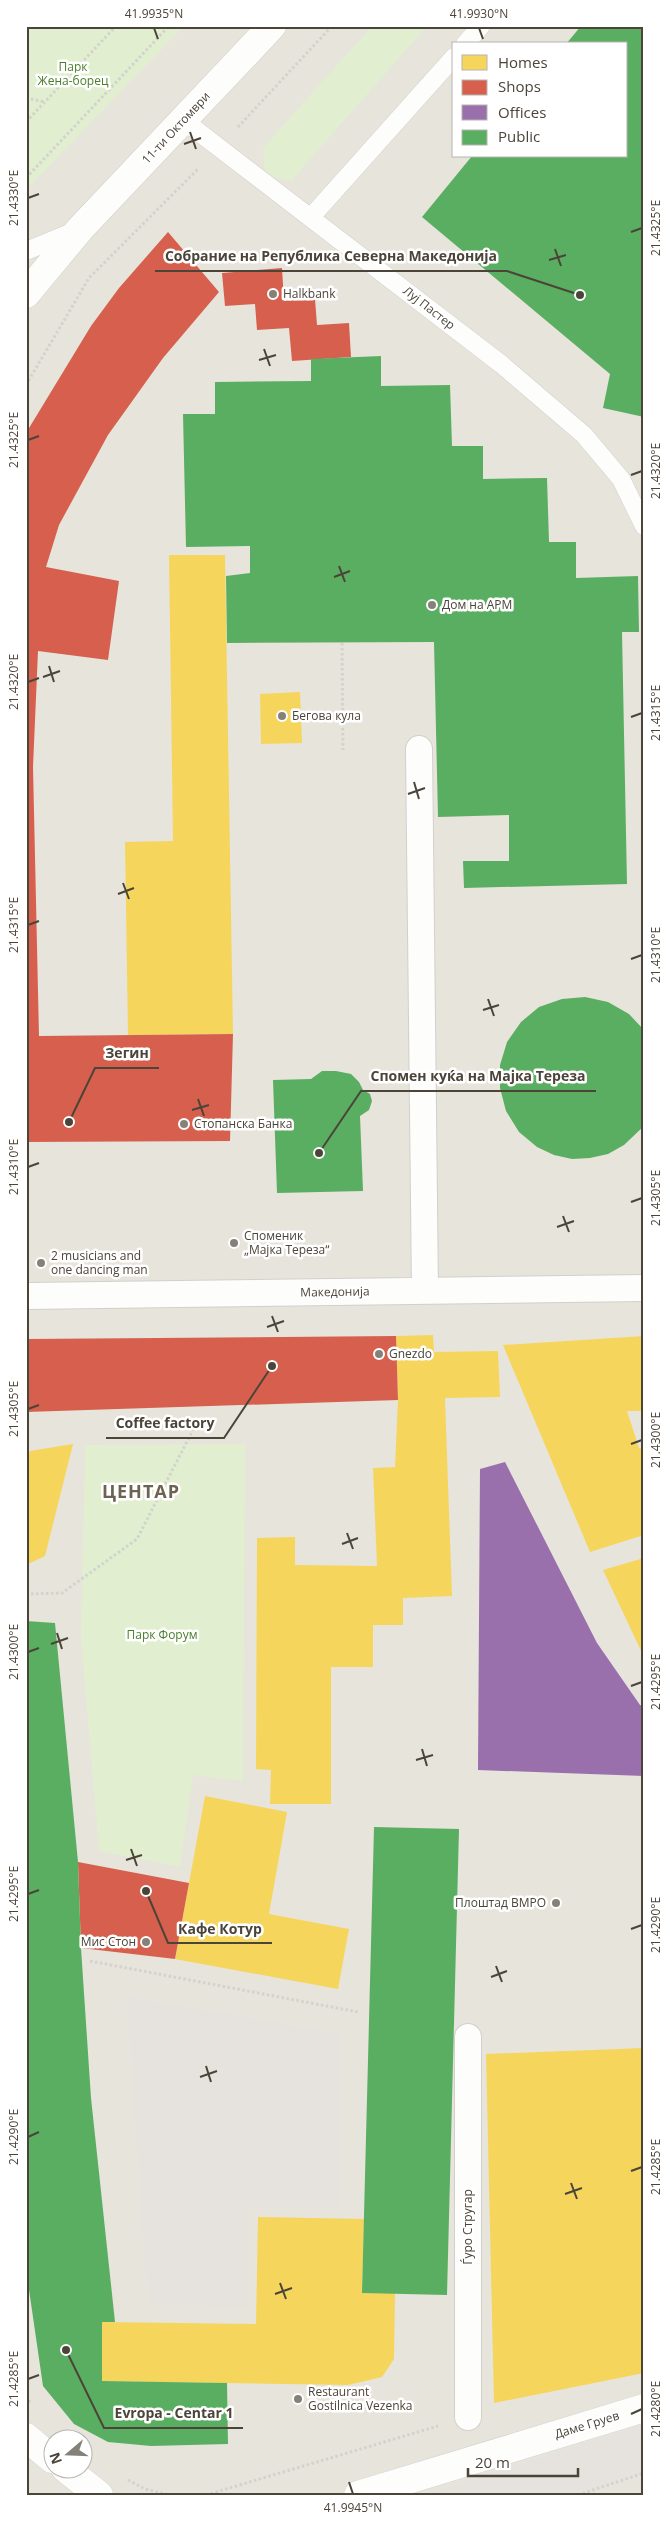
<svg xmlns="http://www.w3.org/2000/svg" width="670" height="2521" font-family="'Open Sans',sans-serif">
	<style>
		.residential { fill: #e7e4dc; fill-rule: evenodd }
		.green { fill: #e1eecf }
		.parking { fill: #e6e3df }
		.homes { fill: #f6d55c }
		.shops { fill: #d6604d }
		.offices { fill: #9970ab }
		.public { fill: #5aae61 }
		.lines { fill: none; stroke-linecap: round; stroke-linejoin: round }
		.service-casing { stroke: #d2d0cb; stroke-width: 19 }
		.pedestrian-casing { stroke: #d2d0cb; stroke-width: 28 }
		.tertiary-casing { stroke: #d2d0cb; stroke-width: 29 }
		.path { stroke: #d3d2cc; stroke-width: 3; stroke-dasharray: 2.5 2.5; stroke-linecap: butt }
		.service { stroke: #fdfdfc; stroke-width: 18 }
		.pedestrian { stroke: #fdfdfc; stroke-width: 26 }
		.tertiary { stroke: #fdfdfc; stroke-width: 28 }
		.ticks { fill: none; stroke: #4b4439; stroke-width: 2 }
		.poi-dot { fill: #868178; stroke: #fff; stroke-width: 2 }
		.labels { text-anchor: middle; stroke-width: 5; stroke-linejoin: round; paint-order: stroke }
		.park-label { font-size: 12px; fill: #4a7f2a; stroke: #fff }
		.street-label { font-size: 12px; fill: #4b4439; stroke: #fff }
		.poi-label { font-size: 12px; fill: #4b4439; stroke: #fff; text-anchor: start }
		.district-label { font-size: 18px; font-weight: bold; letter-spacing: 1px; fill: #6e6250; stroke: #fff }
		.leader { fill: none; stroke: #4b4439; stroke-width: 2 }
		.callout-dot { fill: #4b4439; stroke: #fff; stroke-width: 2 }
		.callout-label { font-size: 14px; text-anchor: middle; font-weight: bold; fill: #4b4439; stroke: #fff; stroke-width: 5; stroke-linejoin: round; paint-order: stroke }
		.neatline { fill: none; stroke: #4b4439; stroke-width: 2 }
		.ticks-label { font-size: 12px; text-anchor: middle; fill: #4b4439 }
	</style>
	<rect width="100%" height="100%" fill="#f4f2ee"/>
	<path class="residential" d="M26 26H644V2495H26ZM454 44H626V156H454ZM52 2438H82V2468H52Z"/>
	<path class="green" d="M26 26H184L26 190Z
		M372 26H427L291 181 265 175 263 148Z
		M245 1444 243 1781 193 1775 180 1867 99 1851 81 1638 85 1445Z"/>
	<path class="parking" d="M126 1996 339 2034 338 2208 247 2207V2306L148 2305Z
		M644 2424V2473L579 2495H424Z"/>
	<path class="homes" d="M169 555H225L233 1034 128 1035 125 842 173 841Z
		M300 692 302 743 261 744 260 694Z
		M433 1335 434 1352 498 1351 500 1397 445 1398 452 1596 403 1598V1625H373V1667H331V1804H270L271 1770 256 1769 257 1538 295 1537V1565L377 1566 373 1468 395 1467 398 1400 396 1336Z
		M644 1336V1411H627L639 1448H644V1535L590 1552 503 1345Z
		M73 1444 45 1556 26 1565V1461L30 1451Z
		M644 1558V1657L603 1570Z
		M205 1796 287 1812 269 1914 349 1929 338 1989 175 1959Z
		M644 2048V2373L494 2403 486 2054Z
		M258 2217 364 2219 362 2293H395L394 2359 382 2377 348 2385 102 2381V2322L256 2324Z"/>
	<path class="shops" d="M168 232 219 292 163 358 108 435 59 525 46 567 119 581 108 660 38 651 33 767 39 1036 233 1034 230 1141 26 1142V433L91 326 119 288Z
		M282 268 284 301 315 299 317 325 349 323 351 357 292 361 289 328 257 330 255 304 225 306 222 273Z
		M396 1336 398 1400 26 1412V1339Z
		M78 1862 189 1883 175 1959 81 1948Z"/>
	<path class="offices" d="M505 1462 597 1643 640 1705 644 1707V1776L478 1770 480 1469Z"/>
	<path class="public" d="M581 26H644V417L603 408 610 374 422 217 472 156H626V44H566Z
		M381 356V386L450 385 452 446H483V479L547 478 549 542H576V578L638 576 639 632H622L627 884 464 888 463 861H509V815L438 817 434 642 227 643 226 576 250 573V546L186 547 183 414H215V382L311 381V359Z
		M585 997 608 1002 629 1014 644 1030V1126L624 1145 608 1154 590 1158 572 1159 554 1155 537 1147 519 1132 506 1111 500 1088V1065L507 1042 521 1022 539 1007 562 999Z
		M322 1071H336L351 1074 359 1082 363 1090 370 1094 372 1101 369 1110 360 1116 363 1191 277 1193 273 1080 311 1079Z
		M26 1621 55 1623 78 1862 81 1948 91 2098 115 2322H102V2381L227 2383 228 2444 151 2446 108 2442 74 2424 43 2386 26 2269Z
		M374 1827 459 1829 447 2295 362 2293Z"/>
	<g class="lines">
		<defs>
			<path id="service" d="M465 44 481 26
				M183 120 501 364 584 435 621 479 644 526
				M311 217 454 57
				M26 251 75 231"/>
			<path id="pedestrian" d="M419 749 425 1291
				M26 1296 644 1288
				M468 2037V2417"/>
			<path id="tertiary" d="M26 294 80 229 272 26
				M26 2437 52 2459
				M65 2468 99 2495
				M358 2495 644 2408"/>
		</defs>
		<use href="#service" class="service-casing"/>
		<use href="#pedestrian" class="pedestrian-casing"/>
		<use href="#tertiary" class="tertiary-casing"/>
		<path class="path" d="M26 98 45 102
			M26 122 116 26
			M238 127 332 26
			M26 178 169 26
			M26 385 89 278 199 168
			M342 643 343 750
			M26 1594 62 1593 137 1539 196 1424
			M90 1961 358 2012
			M26 2396 31 2404
			M128 2480 145 2489 169 2495
			M206 2495 438 2426
			M578 2495 644 2473"/>
		<use href="#service" class="service"/>
		<use href="#pedestrian" class="pedestrian"/>
		<use href="#tertiary" class="tertiary"/>
	</g>
	<path class="ticks" d="M154 28 158 39M479 28 483 39M190 132 196 149M184 144 201 138M28 198 39 194M631 232 642 228M555 249 561 266M549 260 566 255M264 349 270 366M259 360 276 355M28 440 39 436M631 475 642 471M339 566 345 582M334 577 350 571M49 666 54 682M43 677 60 671M28 682 39 678M631 717 642 713M414 782 419 799M408 794 425 788M123 883 129 899M118 894 134 888M28 925 39 921M631 959 642 955M488 999 494 1016M483 1010 499 1005M198 1099 204 1116M192 1110 209 1105M28 1167 39 1163M631 1202 642 1198M563 1216 569 1232M557 1227 574 1221M272 1316 278 1332M267 1327 284 1321M28 1409 39 1405M631 1444 642 1440M347 1533 353 1549M342 1544 358 1538M57 1633 62 1649M51 1644 68 1638M28 1652 39 1648M631 1686 642 1682M422 1749 427 1766M416 1760 433 1755M131 1849 137 1866M126 1860 142 1855M28 1894 39 1890M631 1929 642 1925M496 1966 502 1982M491 1977 507 1971M206 2066 211 2082M200 2077 217 2071M28 2137 39 2132M631 2171 642 2167M571 2183 577 2199M565 2194 582 2188M280 2283 286 2299M275 2294 292 2288M28 2379 39 2375M631 2414 642 2409M349 2482 353 2494"/>
	<g class="poi-dot">
		<circle cx="273" cy="294" r="5"/>
		<circle cx="432" cy="605" r="5"/>
		<circle cx="282" cy="716" r="5"/>
		<circle cx="184" cy="1124" r="5"/>
		<circle cx="234" cy="1243" r="5"/>
		<circle cx="41" cy="1263" r="5"/>
		<circle cx="379" cy="1354" r="5"/>
		<circle cx="556" cy="1903" r="5"/>
		<circle cx="146" cy="1942" r="5"/>
		<circle cx="298" cy="2399" r="5"/>
	</g>
	<g class="labels">
		<g class="park-label">
			<text x="73" y="71">Парк<tspan x="73" dy="14">Жена-борец</tspan></text>
			<text x="162" y="1639">Парк Форум</text>
		</g>
		<g class="street-label">
			<text transform="translate(176 128) rotate(-47)" y="4">11-ти Октомври</text>
			<text transform="translate(429 308) rotate(38)" y="4">Луј Пастер</text>
			<text transform="translate(335 1292) rotate(-1)" y="4">Македонија</text>
			<text transform="translate(468 2227) rotate(-90)" y="4">Ѓуро Стругар</text>
			<text transform="translate(587 2425) rotate(-17)" y="4">Даме Груев</text>
		</g>
		<g class="poi-label">
			<text x="283" y="298">Halkbank</text>
			<text x="442" y="609">Дом на АРМ</text>
			<text x="292" y="720">Бегова кула</text>
			<text x="194" y="1128">Стопанска Банка</text>
			<text x="244" y="1240">Споменик<tspan x="244" dy="14">„Мајка Тереза“</tspan></text>
			<text x="51" y="1260">2 musicians and<tspan x="51" dy="14">one dancing man</tspan></text>
			<text x="389" y="1358">Gnezdo</text>
			<text x="546" y="1907" text-anchor="end">Плоштад ВМРО</text>
			<text x="136" y="1946" text-anchor="end">Мис Стон</text>
			<text x="308" y="2396">Restaurant<tspan x="308" dy="14">Gostilnica Vezenka</tspan></text>
		</g>
		<g class="district-label">
			<text x="141" y="1498">ЦЕНТАР</text>
		</g>
	</g>
	<path class="leader" d="M580 295L507 271H155M69 1122L95 1068H159M319 1153L361 1091H596M272 1366L224 1438H106M146 1891L168 1943H272M66 2350L104 2428H243"/>
	<g class="callout-dot">
		<circle cx="580" cy="295" r="5"/>
		<circle cx="69" cy="1122" r="5"/>
		<circle cx="319" cy="1153" r="5"/>
		<circle cx="272" cy="1366" r="5"/>
		<circle cx="146" cy="1891" r="5"/>
		<circle cx="66" cy="2350" r="5"/>
	</g>
	<g class="callout-label">
		<text x="331" y="261">Собрание на Република Северна Македонија</text>
		<text x="127" y="1058">Зегин</text>
		<text x="478" y="1081">Спомен куќа на Мајка Тереза</text>
		<text x="165" y="1428">Coffee factory</text>
		<text x="220" y="1934">Кафе Котур</text>
		<text x="174" y="2418">Evropa - Centar 1</text>
	</g>
	<rect width="670" height="2521" fill="none" stroke="#ffffff" stroke-width="55"/>
	<rect x="452" y="42" width="175" height="115" fill="#ffffff" stroke="#b7b4b0"/>
	<rect x="462" y="55" width="25" height="15" fill="#f6d55c" stroke="#b7b4b0"/>
	<text x="498" y="68" font-size="15" fill="#4b4439">Homes</text>
	<rect x="462" y="80" width="25" height="15" fill="#d6604d" stroke="#b7b4b0"/>
	<text x="498" y="92" font-size="15" fill="#4b4439">Shops</text>
	<rect x="462" y="105" width="25" height="15" fill="#9970ab" stroke="#b7b4b0"/>
	<text x="498" y="118" font-size="15" fill="#4b4439">Offices</text>
	<rect x="462" y="130" width="25" height="15" fill="#5aae61" stroke="#b7b4b0"/>
	<text x="498" y="142" font-size="15" fill="#4b4439">Public</text>
	<g transform="translate(68 2454) rotate(251)"><circle r="24" fill="#ffffff" stroke="#b7b4b0"/>
	<path d="M0-4L9 19L0 12L-9 19Z" fill="#868178"/>
	<text y="-8" font-size="14" font-weight="bold" text-anchor="middle" fill="#4b4439">N</text>
	</g>
	<path d="M468 2468v8h110v-8" fill="none" stroke="#4b4439" stroke-width="2.5"/>
	<text x="475" y="2468" font-size="15" fill="#4b4439" stroke="#ffffff" stroke-width="4" paint-order="stroke">20 m</text>
	<rect x="28" y="28" width="614" height="2466" class="neatline"/>
	<g class="ticks-label">
		<text x="154" y="18">41.9935°N</text>
		<text x="479" y="18">41.9930°N</text>
		<text transform="translate(14 198) rotate(-90)" y="4">21.4330°E</text>
		<text transform="translate(656 228) rotate(-90)" y="4">21.4325°E</text>
		<text transform="translate(14 440) rotate(-90)" y="4">21.4325°E</text>
		<text transform="translate(656 471) rotate(-90)" y="4">21.4320°E</text>
		<text transform="translate(14 682) rotate(-90)" y="4">21.4320°E</text>
		<text transform="translate(656 713) rotate(-90)" y="4">21.4315°E</text>
		<text transform="translate(14 925) rotate(-90)" y="4">21.4315°E</text>
		<text transform="translate(656 955) rotate(-90)" y="4">21.4310°E</text>
		<text transform="translate(14 1167) rotate(-90)" y="4">21.4310°E</text>
		<text transform="translate(656 1198) rotate(-90)" y="4">21.4305°E</text>
		<text transform="translate(14 1409) rotate(-90)" y="4">21.4305°E</text>
		<text transform="translate(656 1440) rotate(-90)" y="4">21.4300°E</text>
		<text transform="translate(14 1652) rotate(-90)" y="4">21.4300°E</text>
		<text transform="translate(656 1682) rotate(-90)" y="4">21.4295°E</text>
		<text transform="translate(14 1894) rotate(-90)" y="4">21.4295°E</text>
		<text transform="translate(656 1925) rotate(-90)" y="4">21.4290°E</text>
		<text transform="translate(14 2137) rotate(-90)" y="4">21.4290°E</text>
		<text transform="translate(656 2167) rotate(-90)" y="4">21.4285°E</text>
		<text transform="translate(14 2379) rotate(-90)" y="4">21.4285°E</text>
		<text transform="translate(656 2409) rotate(-90)" y="4">21.4280°E</text>
		<text x="353" y="2512">41.9945°N</text>
	</g>
</svg>
